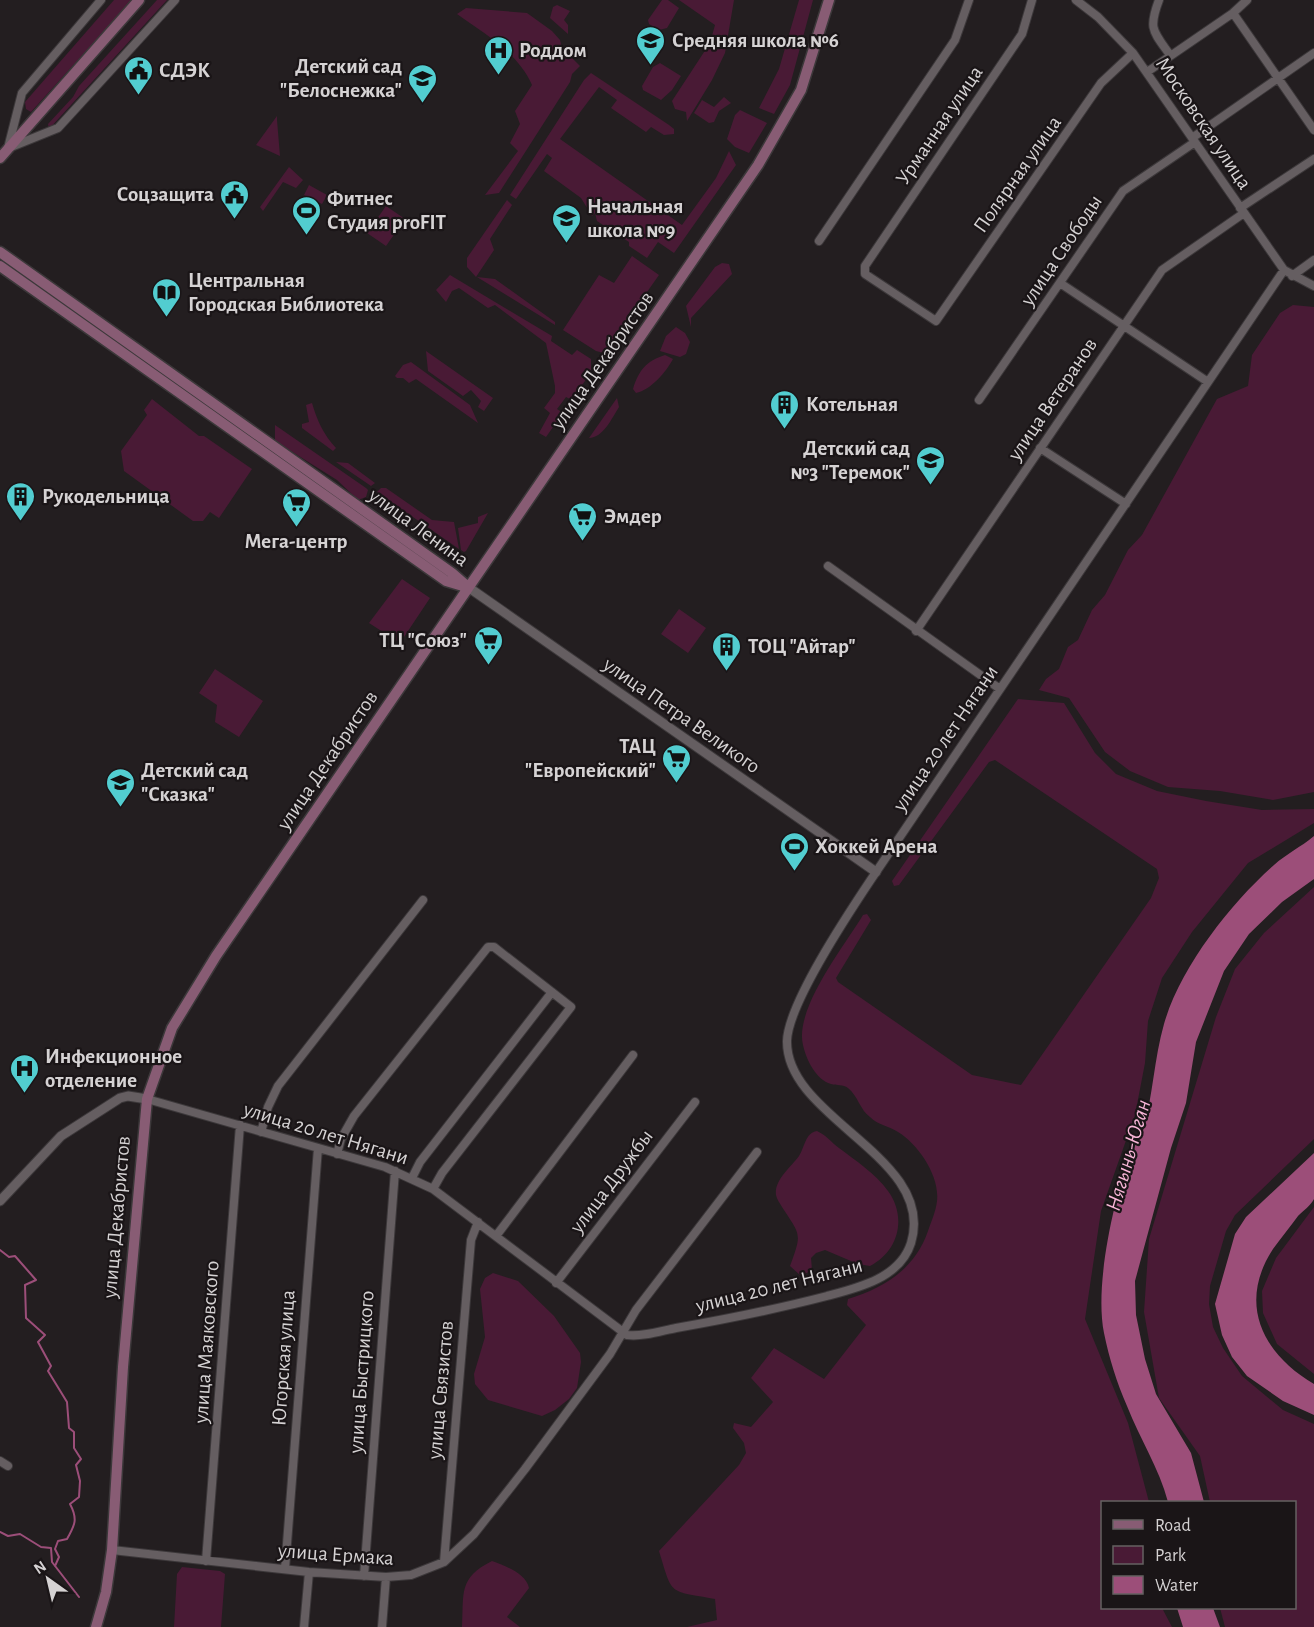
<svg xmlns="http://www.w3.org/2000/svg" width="1314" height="1627" font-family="'Alegreya Sans',sans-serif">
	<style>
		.green { fill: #491a35 }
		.water { fill: #9c4e79 }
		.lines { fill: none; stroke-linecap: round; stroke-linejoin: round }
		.stream { stroke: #9c4e79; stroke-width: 2 }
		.minor-casing { stroke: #3c383a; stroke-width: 10 }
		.tertiary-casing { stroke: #3c383a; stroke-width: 11 }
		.secondary-casing { stroke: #3c383a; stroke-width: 13 }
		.minor { stroke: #655e61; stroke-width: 8 }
		.tertiary { stroke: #655e61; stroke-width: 9 }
		.secondary { stroke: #885c74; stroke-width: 10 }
		.labels { text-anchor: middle; stroke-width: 4.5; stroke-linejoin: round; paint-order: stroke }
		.poi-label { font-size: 21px; font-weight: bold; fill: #d5d2d3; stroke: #1a1517; text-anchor: start }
		.street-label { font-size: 21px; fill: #d5d2d3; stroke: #1a1517 }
		.water-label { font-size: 22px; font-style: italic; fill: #f7b5d6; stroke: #1a1517 }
	</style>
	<rect width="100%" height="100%" fill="#231e20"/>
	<path class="green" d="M114 0H132L31 112 26 109 25 102Z
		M157 0H167L49 129 48 124 73 97 79 86Z
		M662 0H668L679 8 667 28 659 30 649 24 648 20Z
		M679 0H734L725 53 712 80 687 121 686 112 675 109 672 101 710 43 715 25Z
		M799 0H813L790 85 774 114 759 108 779 69Z
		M557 5 570 11 564 20 568 25V34L550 18 553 7Z
		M466 8 527 13 552 31 560 40 562 48 580 66 572 74 570 82 499 193 485 195 518 151 510 143 520 124 515 111 532 85C518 53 485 34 457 14Z
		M660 63 681 76 672 90 661 100 643 90 642 86 653 67Z
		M591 73 669 125 674 129V134L664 135 651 127 646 132 611 108 617 100 599 87 560 139 682 225 716 178 729 151 736 165 674 253 658 242 647 258 629 246V242L597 221 595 213 592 216 581 198 544 171 552 158 547 154 516 199 510 195 584 80Z
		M724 97 731 103 719 111 714 122 709 123 694 113 702 100 714 107Z
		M740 110 767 123 749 153 735 147 727 139 735 115Z
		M277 116V120L280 156 256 145Z
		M289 167 303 180 296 188 283 182 263 211 260 207Z
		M309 185 327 195 322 204 304 195Z
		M507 200 512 205 490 239 494 250 476 277 467 267V258Z
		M386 206 405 219 386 246 367 233Z
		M632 256 659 275 604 353 596 351 563 330 599 275 614 283Z
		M722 263 729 264 732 274 691 318V327L686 306 715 267Z
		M450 275 552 336 551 341 572 355 577 350 591 359V372L572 400 566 397 557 409 563 413 546 437 539 433 550 413 544 408 555 393V386L546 343 495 305 488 308 459 288 452 291 446 302 436 290Z
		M477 277 495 279 555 322V325Z
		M1293 305 1314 307V792L1273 800 1220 791 1168 787 1130 771 1105 752 1069 698 1039 690 1046 679 1059 669 1068 647 1078 640 1092 610 1105 595 1128 550 1142 535 1217 399 1248 386 1252 355 1280 313Z
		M676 327 685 333 690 342 686 354 680 357 660 351 666 336Z
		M426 351 493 398 484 411 478 407 481 401 471 390 463 396 428 371Z
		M665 355 673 359C666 372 651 390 636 393L633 389C639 370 646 361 665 355Z
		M411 362 470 405 478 423 416 379 409 383 403 378H397L395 376 403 365Z
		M617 398 619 407C612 418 603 438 589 438Z
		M152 399 199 436H204L252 469 219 518 210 512 203 521H193L124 471 121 451 147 415 144 410Z
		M312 403C317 420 323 434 336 448L333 451 302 428V424L309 422 306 405Z
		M275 425 366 488 368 490 366 497 358 500 337 480 275 441Z
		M336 462 348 463 375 483 371 486Z
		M381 488H386L432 520 454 522 459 549 377 492Z
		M488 513 466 551 464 552 461 550 458 528 478 523V517Z
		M402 579 430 598 400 643 369 623Z
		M679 609 706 628 688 653 661 634Z
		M215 669 263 701 239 737 215 722 217 705 199 693Z
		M1018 699 1064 703 1095 753 1116 774 1157 791 1206 801 1262 810 1314 809V823L1248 863 1192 932 1162 978 1148 1021 1145 1063 1135 1115 1101 1211 1085 1319 1128 1423 1149 1502H1102V1608H1162L1172 1627H687L717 1620 715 1599C668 1590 673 1597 659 1551L739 1465 746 1453 744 1443 733 1428 734 1423 751 1427 773 1402 751 1378 774 1348 824 1379 866 1325 847 1305 848 1299C884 1288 915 1269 928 1231 931 1222 936 1211 937 1201 940 1176 918 1144 898 1132 889 1126 878 1125 870 1117 860 1110 858 1096 848 1088 843 1084 837 1086 831 1084 816 1080 806 1059 803 1045 794 1009 845 945 863 915L867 914 871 920 836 978 838 982 972 1075 1021 1085 1151 898 1159 878 1157 869 995 760 989 762 899 885 894 886 892 881Z
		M1314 887V1139L1235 1215 1226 1231 1210 1286 1209 1304 1213 1327 1223 1348 1242 1376 1283 1410 1314 1424V1627H1225L1220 1608H1294V1502H1210L1200 1456 1159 1398 1144 1312 1149 1239 1216 1017 1235 969 1264 933Z
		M817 1131C826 1135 831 1142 839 1148 856 1161 875 1173 888 1191 907 1217 899 1251 870 1266L858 1264 825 1250 816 1253 811 1258 812 1270 801 1276 790 1266C802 1233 801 1236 782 1207 780 1203 777 1200 776 1195 774 1180 791 1167 799 1156 805 1147 805 1133 817 1131Z
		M1314 1207V1374L1277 1344 1263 1313 1262 1291 1276 1258Z
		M493 1273 518 1281 554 1316 580 1353 581 1362 577 1388 569 1399 555 1410 542 1416 488 1400 475 1384 474 1374 485 1337 480 1289 485 1278Z
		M492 1561C505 1566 526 1573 529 1588L507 1617 520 1627H462C464 1593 458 1578 492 1561Z
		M182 1567 220 1571 225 1574 221 1627H174L177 1574Z"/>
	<path class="water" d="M1314 836V879L1282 902 1249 934 1224 971 1196 1042 1186 1103 1171 1148 1135 1281 1136 1315 1145 1359 1156 1394 1191 1453 1204 1502H1168C1159 1468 1140 1439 1127 1406 1117 1383 1109 1358 1104 1333 1094 1283 1115 1197 1131 1149 1133 1142 1141 1139 1143 1131 1153 1096 1154 1059 1164 1024 1180 968 1230 904 1274 865 1286 854 1301 847 1314 836Z
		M1314 1153C1314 1164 1314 1191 1314 1199 1311 1205 1303 1211 1298 1216 1290 1227 1281 1238 1273 1249 1237 1304 1263 1354 1314 1384V1415L1283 1401 1247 1376 1232 1357 1222 1335 1215 1304 1235 1234 1246 1217Z
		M1177 1608H1213L1220 1627H1183Z"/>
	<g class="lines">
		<path class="stream" d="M0 1250 9 1257 15 1256 36 1280 25 1285 26 1318 45 1335 38 1342 51 1366 48 1371 67 1402 69 1428 74 1432V1448L81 1459 76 1465 80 1481 79 1497 70 1504C78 1519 75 1525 67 1539L58 1541 55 1549 59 1557 55 1566
			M0 1532 8 1536 20 1534 41 1547 51 1548 52 1562 79 1597"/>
		<defs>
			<path id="minor" d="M1032 0 1022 34 865 266V274L936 321 1101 83 1133 53
				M1076 0 1098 17 1133 53 1284 270 1314 286
				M1159 0C1148 29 1153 31 1170 55
				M1233 13 1314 130
				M1147 72 1233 13 1247 0
				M1192 138 1314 53
				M11 147 58 128 175 0
				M8 148 22 93 101 0
				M1240 208 1314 159
				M819 241 955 40 969 0
				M1292 276 1314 260
				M1060 283 1208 382
				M979 400 1123 191 1195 142
				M1040 448 1126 504
				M828 566 1000 689
				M916 631 1162 270 1244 213
				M147 1099 385 1167 433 1189 627 1335C643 1337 661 1331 676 1328 727 1319 777 1309 827 1296 858 1288 900 1278 911 1243 937 1157 786 1119 787 1041 788 1004 848 914 870 881L1284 270
				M261 1132 268 1107 278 1086 423 900
				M337 1154 341 1139 354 1116 488 947H494L571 1007 442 1173 433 1189
				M412 1178 420 1162 552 992
				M496 1236 633 1055
				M556 1283 695 1102
				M0 1461 8 1466
				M112 1550 309 1572 386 1577 411 1575 444 1562 474 1534 525 1469 610 1354 636 1310 757 1152
				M206 1561 240 1125
				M444 1562 471 1240 478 1222
				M285 1569 318 1148
				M364 1576 395 1171
				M304 1627 309 1572
				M382 1627 386 1577"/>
			<path id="tertiary" d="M468 587 876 872
				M0 1201 61 1136 120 1098 128 1096 147 1099"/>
			<path id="secondary" d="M0 158 139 0
				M0 252 452 573 468 587
				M0 266 446 581 466 587
				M96 1627 106 1592 112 1550 123 1367 147 1099 172 1028 216 956 758 165 801 90 829 0"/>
		</defs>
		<use href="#minor" class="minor-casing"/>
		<use href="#tertiary" class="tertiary-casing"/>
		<use href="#secondary" class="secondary-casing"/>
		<use href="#minor" class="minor"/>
		<use href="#tertiary" class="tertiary"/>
		<use href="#secondary" class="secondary"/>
	</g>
	<defs>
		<symbol id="school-pin" viewBox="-11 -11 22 30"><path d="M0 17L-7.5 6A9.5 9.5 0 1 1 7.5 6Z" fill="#52cdd0" stroke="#1a1517"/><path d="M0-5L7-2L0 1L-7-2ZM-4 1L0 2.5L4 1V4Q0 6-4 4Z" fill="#111"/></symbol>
		<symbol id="hospital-pin" viewBox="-11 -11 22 30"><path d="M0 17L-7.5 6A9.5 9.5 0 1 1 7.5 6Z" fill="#52cdd0" stroke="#1a1517"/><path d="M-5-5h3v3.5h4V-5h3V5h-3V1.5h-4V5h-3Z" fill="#111"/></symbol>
		<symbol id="civic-pin" viewBox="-11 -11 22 30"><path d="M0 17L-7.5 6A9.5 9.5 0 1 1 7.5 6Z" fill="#52cdd0" stroke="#1a1517"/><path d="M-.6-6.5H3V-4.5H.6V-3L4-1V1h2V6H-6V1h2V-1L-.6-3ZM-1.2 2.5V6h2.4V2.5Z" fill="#111"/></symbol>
		<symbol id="stadium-pin" viewBox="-11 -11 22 30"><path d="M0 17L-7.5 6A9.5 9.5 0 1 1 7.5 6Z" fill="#52cdd0" stroke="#1a1517"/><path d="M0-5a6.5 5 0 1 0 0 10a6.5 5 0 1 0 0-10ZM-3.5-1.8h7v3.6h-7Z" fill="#111"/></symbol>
		<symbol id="library-pin" viewBox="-11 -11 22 30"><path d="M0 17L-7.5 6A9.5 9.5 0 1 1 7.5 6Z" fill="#52cdd0" stroke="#1a1517"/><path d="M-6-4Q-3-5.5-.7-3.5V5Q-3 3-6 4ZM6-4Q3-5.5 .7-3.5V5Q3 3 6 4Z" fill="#111"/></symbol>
		<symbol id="building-pin" viewBox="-11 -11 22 30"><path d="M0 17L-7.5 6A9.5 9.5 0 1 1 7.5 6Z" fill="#52cdd0" stroke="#1a1517"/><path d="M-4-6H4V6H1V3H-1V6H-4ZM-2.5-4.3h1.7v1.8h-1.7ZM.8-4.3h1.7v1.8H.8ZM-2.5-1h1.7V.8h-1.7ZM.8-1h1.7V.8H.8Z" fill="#111"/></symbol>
		<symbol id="supermarket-pin" viewBox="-11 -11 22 30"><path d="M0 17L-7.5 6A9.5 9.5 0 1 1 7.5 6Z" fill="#52cdd0" stroke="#1a1517"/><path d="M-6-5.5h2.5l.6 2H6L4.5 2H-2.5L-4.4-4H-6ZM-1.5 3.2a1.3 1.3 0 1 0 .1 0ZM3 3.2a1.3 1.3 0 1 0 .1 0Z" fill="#111"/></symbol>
	</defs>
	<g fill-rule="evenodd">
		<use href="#school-pin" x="634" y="24" width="33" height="45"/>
		<use href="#hospital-pin" x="482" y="34" width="33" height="45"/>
		<use href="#civic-pin" x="122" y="54" width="33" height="45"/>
		<use href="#school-pin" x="406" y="62" width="33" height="45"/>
		<use href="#civic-pin" x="218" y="178" width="33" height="45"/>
		<use href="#stadium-pin" x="290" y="194" width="33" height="45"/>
		<use href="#school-pin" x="550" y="202" width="33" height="45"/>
		<use href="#library-pin" x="150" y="276" width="33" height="45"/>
		<use href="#building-pin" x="768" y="388" width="33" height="45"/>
		<use href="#school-pin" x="914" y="444" width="33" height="45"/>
		<use href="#building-pin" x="4" y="480" width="33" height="45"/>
		<use href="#supermarket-pin" x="280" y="486" width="33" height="45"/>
		<use href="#supermarket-pin" x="566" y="500" width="33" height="45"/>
		<use href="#supermarket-pin" x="472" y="624" width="33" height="45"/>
		<use href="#building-pin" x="710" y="630" width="33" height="45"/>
		<use href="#supermarket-pin" x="660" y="742" width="33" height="45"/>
		<use href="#school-pin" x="104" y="766" width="33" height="45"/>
		<use href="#stadium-pin" x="778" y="830" width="33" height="45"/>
		<use href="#hospital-pin" x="8" y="1052" width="33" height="45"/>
	</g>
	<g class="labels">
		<g class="poi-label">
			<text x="672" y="47">Средняя школа №6</text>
			<text x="519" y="57">Роддом</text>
			<text x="402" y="73" text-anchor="end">Детский сад<tspan x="402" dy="24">"Белоснежка"</tspan></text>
			<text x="159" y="77">СДЭК</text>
			<text x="214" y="201" text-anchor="end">Соцзащита</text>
			<text x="327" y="205">Фитнес<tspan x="327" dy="24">Студия proFIT</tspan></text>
			<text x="587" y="213">Начальная<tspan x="587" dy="24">школа №9</tspan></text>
			<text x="188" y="287">Центральная<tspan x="188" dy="24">Городская Библиотека</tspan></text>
			<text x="806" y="411">Котельная</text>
			<text x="910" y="455" text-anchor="end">Детский сад<tspan x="910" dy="24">№3 "Теремок"</tspan></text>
			<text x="42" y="503">Рукодельница</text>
			<text x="604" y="523">Эмдер</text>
			<text x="296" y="548" text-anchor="middle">Мега-центр</text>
			<text x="467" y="647" text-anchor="end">ТЦ "Союз"</text>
			<text x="748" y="653">ТОЦ "Айтар"</text>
			<text x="656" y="753" text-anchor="end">ТАЦ<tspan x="656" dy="24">"Европейский"</tspan></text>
			<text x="141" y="777">Детский сад<tspan x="141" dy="24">"Сказка"</tspan></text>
			<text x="815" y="853">Хоккей Арена</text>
			<text x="45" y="1063">Инфекционное<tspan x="45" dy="24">отделение</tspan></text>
		</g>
		<g class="street-label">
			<text transform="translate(1204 123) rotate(56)" y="7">Московская улица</text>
			<text transform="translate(939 125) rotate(-56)" y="7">Урманная улица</text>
			<text transform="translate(1017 174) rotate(-55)" y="7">Полярная улица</text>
			<text transform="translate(1061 250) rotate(-56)" y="7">улица Свободы</text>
			<text transform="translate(602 360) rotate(-55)" y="7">улица Декабристов</text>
			<text transform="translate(1052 399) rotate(-56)" y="7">улица Ветеранов</text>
			<text transform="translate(419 527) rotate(36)" y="7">улица Ленина</text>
			<text transform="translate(682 715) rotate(35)" y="7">улица Петра Великого</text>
			<text transform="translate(945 738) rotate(-56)" y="7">улица 20 лет Нягани</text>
			<text transform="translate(327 760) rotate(-56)" y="7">улица Декабристов</text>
			<text transform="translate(326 1133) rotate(17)" y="7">улица 20 лет Нягани</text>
			<text transform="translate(611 1181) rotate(-53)" y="7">улица Дружбы</text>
			<text transform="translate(116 1217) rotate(-85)" y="7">улица Декабристов</text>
			<text transform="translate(779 1285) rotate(-14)" y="7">улица 20 лет Нягани</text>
			<text transform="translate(206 1342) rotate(-86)" y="7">улица Маяковского</text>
			<text transform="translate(283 1358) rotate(-86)" y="7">Югорская улица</text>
			<text transform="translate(361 1372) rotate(-86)" y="7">улица Быстрицкого</text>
			<text transform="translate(440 1390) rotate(-85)" y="7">улица Связистов</text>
			<text transform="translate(336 1554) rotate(4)" y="7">улица Ермака</text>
		</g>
		<g class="water-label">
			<text transform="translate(1127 1155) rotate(-74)" y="8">Нягынь-Юган</text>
		</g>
	</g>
	<rect x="1101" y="1501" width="195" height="108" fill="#1a1517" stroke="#656162" stroke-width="1.5"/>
	<rect x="1113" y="1520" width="30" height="9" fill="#885c74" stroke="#656162" stroke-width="1.5"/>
	<text x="1155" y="1531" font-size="18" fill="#d5d2d3">Road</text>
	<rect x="1113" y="1546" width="30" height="18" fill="#491a35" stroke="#656162" stroke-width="1.5"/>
	<text x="1155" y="1561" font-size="18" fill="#d5d2d3">Park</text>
	<rect x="1113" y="1576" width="30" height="18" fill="#9c4e79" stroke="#656162" stroke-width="1.5"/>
	<text x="1155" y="1591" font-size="18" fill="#d5d2d3">Water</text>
	<g transform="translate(48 1579) rotate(326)" stroke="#1a1517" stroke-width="4.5" paint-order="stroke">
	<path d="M0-4.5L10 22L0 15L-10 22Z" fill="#d5d2d3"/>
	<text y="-9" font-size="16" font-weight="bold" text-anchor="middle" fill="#d5d2d3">N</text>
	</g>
</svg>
